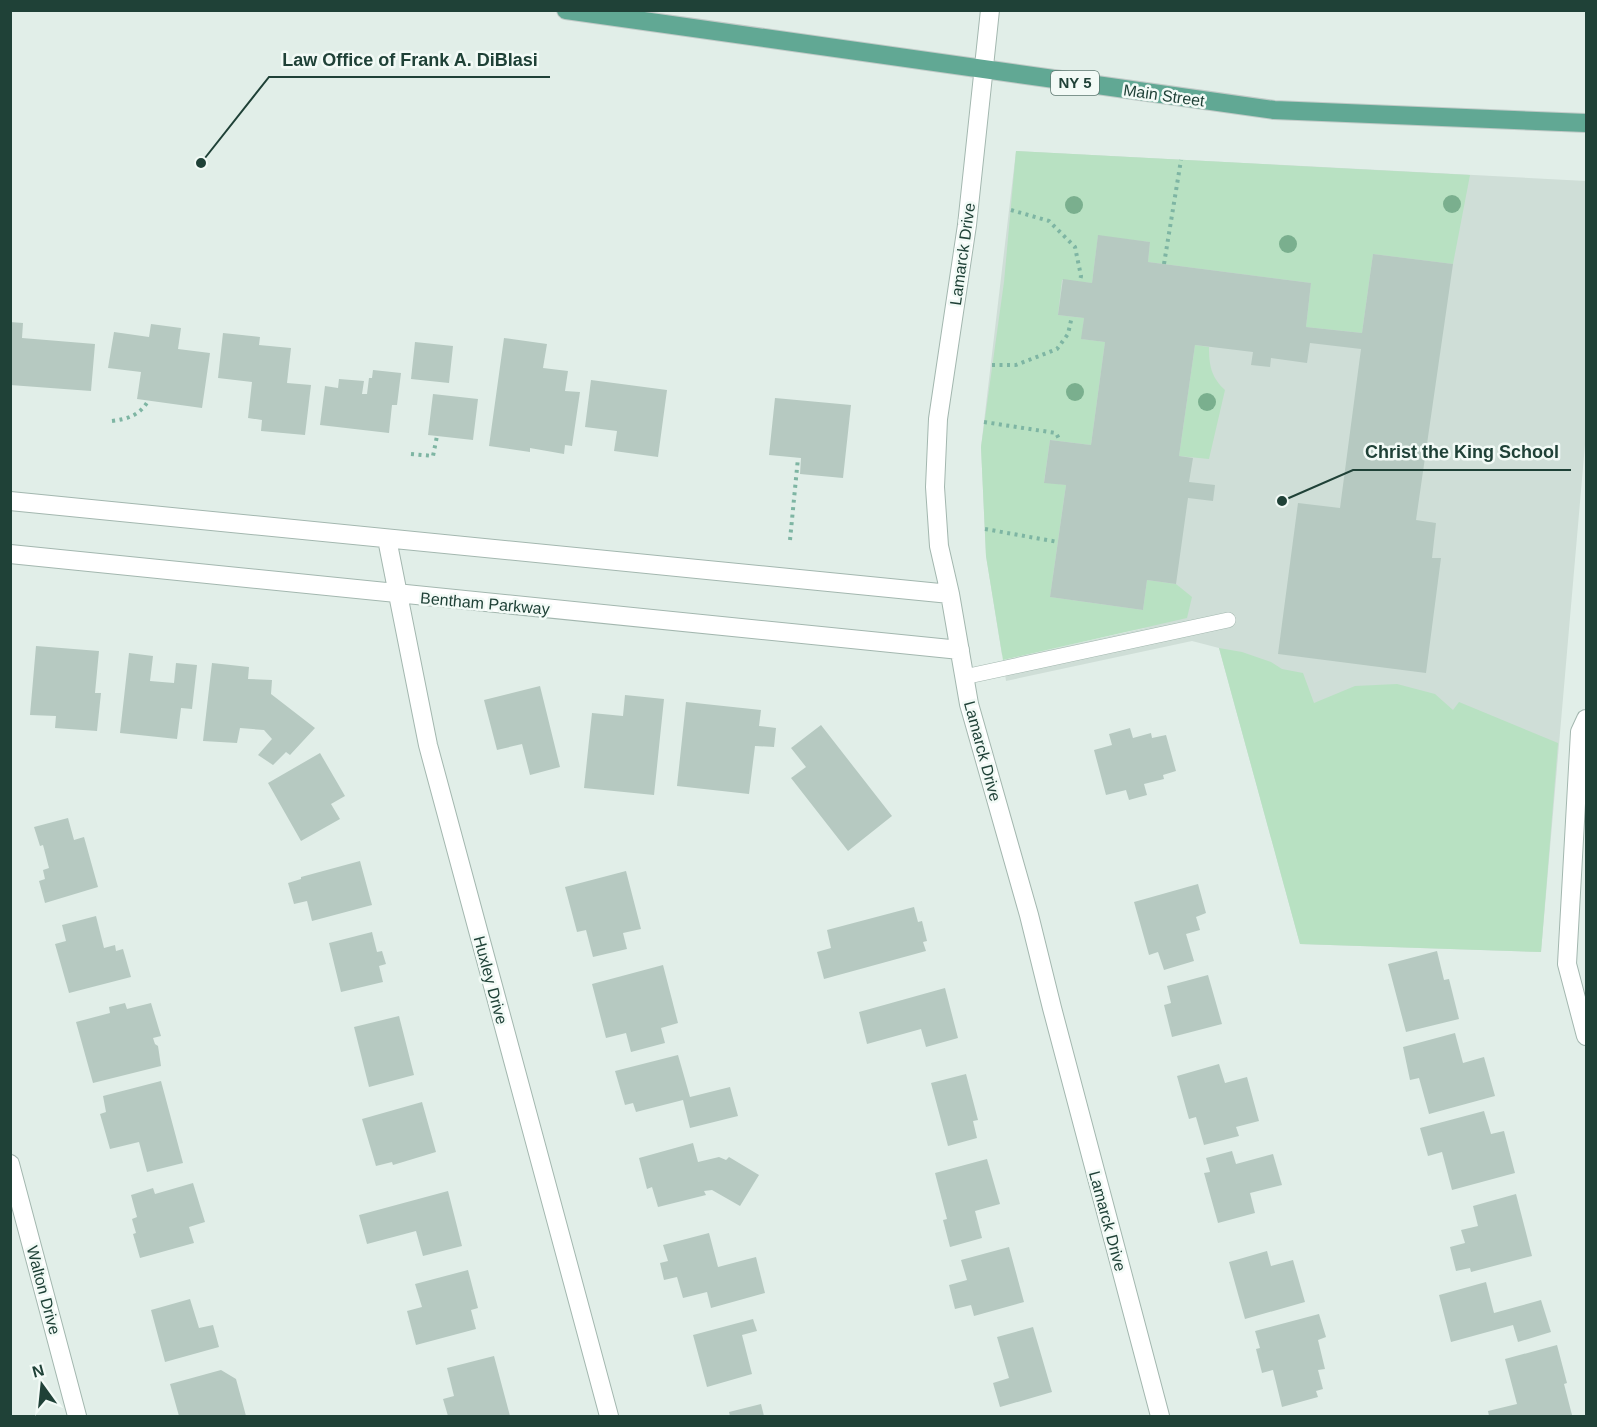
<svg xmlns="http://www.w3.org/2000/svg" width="1597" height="1427" font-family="Arial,sans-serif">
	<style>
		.built { fill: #cfded7 }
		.green { fill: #b8e1c2 }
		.building { fill: #b6c9c1 }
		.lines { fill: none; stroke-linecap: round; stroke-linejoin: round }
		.service-casing { stroke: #a3b7af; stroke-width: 16 }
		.minor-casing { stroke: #a3b7af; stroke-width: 20 }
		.primary-casing { stroke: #c0cac7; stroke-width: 20 }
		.path { stroke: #7eb5a3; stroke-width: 4; stroke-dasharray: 3 4.5; stroke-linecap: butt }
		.service { stroke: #fff; stroke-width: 15 }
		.minor { stroke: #fff; stroke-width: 18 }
		.primary { stroke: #61a894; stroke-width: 18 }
		.tree { fill: #7aaf8e }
		.labels { text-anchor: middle; stroke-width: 5; stroke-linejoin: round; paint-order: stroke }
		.shield { fill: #f2faf6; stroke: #5e7870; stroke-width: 1.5 }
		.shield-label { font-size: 15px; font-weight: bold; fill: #1f4137 }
		.street-label { font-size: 16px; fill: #1f4137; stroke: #f2faf6 }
		.leader { fill: none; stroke: #1f4137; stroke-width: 2 }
		.callout-dot { fill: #1f4137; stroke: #f2faf6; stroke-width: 2 }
		.callout-label { font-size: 18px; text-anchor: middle; font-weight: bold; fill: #1f4137; stroke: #f2faf6; stroke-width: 5; stroke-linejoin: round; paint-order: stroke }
	</style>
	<rect width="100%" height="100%" fill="#e1eee8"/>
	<path class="built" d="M1016 151 1586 181V433L1541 952 1300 944 1219 648 1192 641 1006 681 1003 660 1150 627 1002 655 986 556 981 447Z"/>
	<path class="green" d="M1016 151 1470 175 1453 264 1373 254 1362 333 1306 327 1311 283 1148 262 1150 242 1098 236 1092 283 1062 280 1058 315 1084 318 1082 339 1105 342 1091 445 1050 440 1044 482 1066 485 1050 597 1143 610 1147 580 1176 584 1192 597 1187 618 1003 660 986 556 981 447 1004 282Z
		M1195 345 1209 347C1209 365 1211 377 1225 390L1209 459 1179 456Z
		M1219 648 1242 652 1271 662 1282 669 1303 673 1314 703 1355 686 1397 684 1435 694 1453 710 1459 702 1558 743 1541 952 1300 944Z"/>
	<path class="building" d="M1098 235 1150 242 1148 262 1311 283 1306 327 1362 333 1373 254 1453 264 1416 520 1436 523 1432 558H1441L1426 673 1278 654 1298 503 1340 508 1361 349 1310 343 1307 363 1271 358 1270 367 1251 365 1253 352 1195 345 1179 456 1193 458 1189 482 1215 485 1213 501 1188 498 1176 584 1147 580 1143 610 1050 597 1066 485 1044 483 1050 440 1091 445 1105 342 1081 339 1084 318 1058 315 1063 279 1092 283Z
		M10 322 23 323 22 338 95 344 91 391 10 385Z
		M151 324 181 328 178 349 210 353 202 408 137 399 141 372 108 368 114 332 149 337Z
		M223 333 260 337 259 345 291 348 287 383 311 385 305 435 261 431 262 420 248 418 252 382 218 378Z
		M504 338 547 344 543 368 568 371 565 391 580 392 572 446 565 445 564 454 530 448V452L489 446Z
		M415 342 453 346 449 383 411 379Z
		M373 370 401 373 397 405H392L389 433 320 425 325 386 338 388 339 379 364 381 362 394H367L369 378H372Z
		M591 380 667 390 658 457 614 451 617 431 585 427Z
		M433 394 478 399 473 440 428 435Z
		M775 398 851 405 843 478 800 474 801 458 769 455Z
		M36 646 99 651 95 693H101L97 731 55 728 56 716 30 715Z
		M129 653 153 656 150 681 174 683 176 663 197 665 192 709 181 708 177 739 120 733Z
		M212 663 249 667 248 679 272 680 271 694 315 728 290 755 286 752 273 765 258 755 272 739 264 730 240 728 237 743 203 741Z
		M540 686 560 767 530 775 522 744 497 750 484 700Z
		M625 695 664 699 654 795 584 788 592 713 623 716Z
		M686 702 761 710 759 726 776 728 774 747 755 746 749 794 677 786Z
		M821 725 892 816 848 851 791 778 806 767 791 748Z
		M1130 728 1133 738 1151 733 1152 738 1166 735 1176 771 1163 775 1164 779 1144 784 1147 795 1129 800 1126 790 1106 795 1094 750 1112 745 1109 734Z
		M320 753 345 796 331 804 340 819 301 841 268 783Z
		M68 818 74 840 84 837 98 887 45 903 39 881 45 879 43 870 49 868 43 845 40 846 34 827Z
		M360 861 372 905 312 921 307 901 294 904 288 883 301 879V877Z
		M626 871 641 929 623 933 627 949 593 957 586 930 577 932 565 887Z
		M1198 884 1206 913 1196 917 1200 930 1186 934 1194 961 1164 970 1158 952 1149 955 1134 902Z
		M914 907 918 922 922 921 927 941 923 942 926 951 824 979 817 952 831 948 827 930Z
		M96 916 104 948 115 945 116 951 123 949 131 977 69 993 55 944 66 941 62 925Z
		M372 932 377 952 382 951 386 964 379 966 383 982 341 992 329 943Z
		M1437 951 1444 980 1449 979 1459 1019 1406 1032 1388 964Z
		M663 965 678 1023 661 1028 665 1043 631 1052 626 1033 606 1038 592 984Z
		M1208 975 1222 1024 1172 1037 1164 1005 1171 1003 1167 986Z
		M945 988 958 1038 926 1047 921 1029 867 1044 859 1012Z
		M125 1003 127 1009 151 1003 161 1036 153 1038 155 1044 158 1046 161 1066 93 1083 76 1022 110 1013 109 1007Z
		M399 1016 414 1075 369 1087 354 1027Z
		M1455 1033 1463 1063 1484 1057 1495 1096 1429 1114 1419 1078 1410 1080 1403 1047Z
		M678 1055 690 1097 730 1087 738 1116 690 1128 683 1100 636 1112 633 1103 625 1105 615 1071Z
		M1219 1064 1225 1083 1247 1077 1259 1121 1236 1127 1239 1136 1204 1145 1196 1117 1189 1119 1177 1076Z
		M966 1074 978 1120 973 1121 977 1138 948 1146 931 1083Z
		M161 1081 183 1163 147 1172 139 1142 110 1149 100 1114 106 1112 103 1096Z
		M422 1102 436 1152 393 1165 392 1162 376 1166 362 1119Z
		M1484 1111 1491 1134 1504 1131 1515 1173 1452 1190 1442 1152 1428 1156 1420 1128Z
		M693 1143 698 1162 719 1157 726 1160 729 1157 759 1175 740 1206 712 1190 704 1191 706 1195 658 1207 652 1187 647 1189 639 1158Z
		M1232 1151 1236 1164 1273 1154 1282 1185 1250 1193 1255 1213 1218 1223 1204 1173 1210 1172 1206 1158Z
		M987 1159 1000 1204 975 1211 982 1238 950 1247 943 1220 947 1219 935 1173Z
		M193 1183 205 1222 189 1227 194 1243 140 1258 133 1234 136 1233 132 1219 137 1217 131 1195 153 1188 155 1194Z
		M448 1191 462 1246 423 1256 416 1231 367 1244 359 1215Z
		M1516 1194 1532 1256 1471 1272 1470 1268 1456 1271 1450 1247 1465 1243 1461 1230 1478 1226 1473 1206Z
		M709 1233 718 1267 756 1257 765 1293 711 1308 707 1292 683 1298 677 1277 664 1280 660 1263 668 1261 663 1245Z
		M1009 1247 1024 1302 974 1316 971 1305 955 1309 949 1285 967 1280 961 1260Z
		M1267 1251 1271 1266 1293 1260 1305 1302 1245 1319 1229 1262Z
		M468 1270 478 1308 471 1310 476 1329 416 1345 407 1311 422 1307 415 1284Z
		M1486 1282 1494 1313 1541 1300 1551 1332 1518 1342 1513 1325 1451 1342 1439 1295Z
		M190 1299 199 1328 213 1325 219 1347 165 1362 151 1310Z
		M1319 1314 1326 1337 1318 1340 1325 1369 1318 1370 1323 1389 1316 1391 1318 1397 1282 1407 1273 1370 1262 1373 1256 1349 1260 1348 1255 1331Z
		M753 1319 757 1331 742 1335 752 1374 707 1387 693 1335Z
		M1033 1327 1052 1392 1000 1407 993 1383 1009 1378 997 1337Z
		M1557 1345 1567 1383 1564 1384 1572 1415 1565 1416H1489L1488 1411 1517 1404 1505 1359Z
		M494 1356 510 1416H448L443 1399 454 1396 447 1368Z
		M221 1370 236 1379 246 1416H179L170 1384Z
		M761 1404 764 1416H730L729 1412Z"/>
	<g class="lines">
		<defs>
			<path id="service" d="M964 677 1228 620"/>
			<path id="minor" d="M990 10 967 225 938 419 935 487 939 546 950 594 969 704 1029 915 1052 1008 1160 1416
				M10 501 950 594
				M387 539 428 745 609 1416
				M10 554 960 650
				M1586 719 1580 732 1567 964 1586 1036
				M10 1164 77 1416"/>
			<path id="primary" d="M566 10 1274 110 1586 123"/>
		</defs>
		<use href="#service" class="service-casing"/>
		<use href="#minor" class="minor-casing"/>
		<use href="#primary" class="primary-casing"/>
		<path class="path" d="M1011 210 1049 221 1075 247 1081 276 1080 281
			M1164 264 1181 160
			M992 365H1016L1057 349 1068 334 1072 316
			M112 421C128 419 140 415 148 401
			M984 422 1056 433 1060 441
			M411 454 433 456 437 436
			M985 529 1058 542
			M790 540 798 458"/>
		<use href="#service" class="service"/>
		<use href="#minor" class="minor"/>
		<use href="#primary" class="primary"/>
	</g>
	<g class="tree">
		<circle cx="1452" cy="204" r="9"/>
		<circle cx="1074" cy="205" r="9"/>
		<circle cx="1288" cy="244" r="9"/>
		<circle cx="1075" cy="392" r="9"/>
		<circle cx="1207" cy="402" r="9"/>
	</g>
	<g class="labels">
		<rect class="shield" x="1051" y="71" width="48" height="24" rx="4.5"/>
		<g class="shield-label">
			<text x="1075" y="88">NY 5</text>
		</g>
		<g class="street-label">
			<text transform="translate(1164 95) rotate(8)" y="6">Main Street</text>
			<text transform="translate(962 254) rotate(-82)" y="6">Lamarck Drive</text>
			<text transform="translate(485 603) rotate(5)" y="6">Bentham Parkway</text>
			<text transform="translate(983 751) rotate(75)" y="6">Lamarck Drive</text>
			<text transform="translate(491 980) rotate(75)" y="6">Huxley Drive</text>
			<text transform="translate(1108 1221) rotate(75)" y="6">Lamarck Drive</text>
			<text transform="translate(44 1290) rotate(75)" y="6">Walton Drive</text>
		</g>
	</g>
	<path class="leader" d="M201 163L269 77H550M1282 501L1353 470H1571"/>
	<g class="callout-dot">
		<circle cx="201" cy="163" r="6"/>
		<circle cx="1282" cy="501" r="6"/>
	</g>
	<g class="callout-label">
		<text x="410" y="66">Law Office of Frank A. DiBlasi</text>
		<text x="1462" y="458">Christ the King School</text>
	</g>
	<rect width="1597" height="1427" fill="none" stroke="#1f4137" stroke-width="24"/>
	<g transform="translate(42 1385) rotate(345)" stroke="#f2faf6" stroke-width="4.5" paint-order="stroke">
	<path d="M0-4.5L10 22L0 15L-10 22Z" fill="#1f4137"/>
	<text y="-9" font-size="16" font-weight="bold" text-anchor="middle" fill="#1f4137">N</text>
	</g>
</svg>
